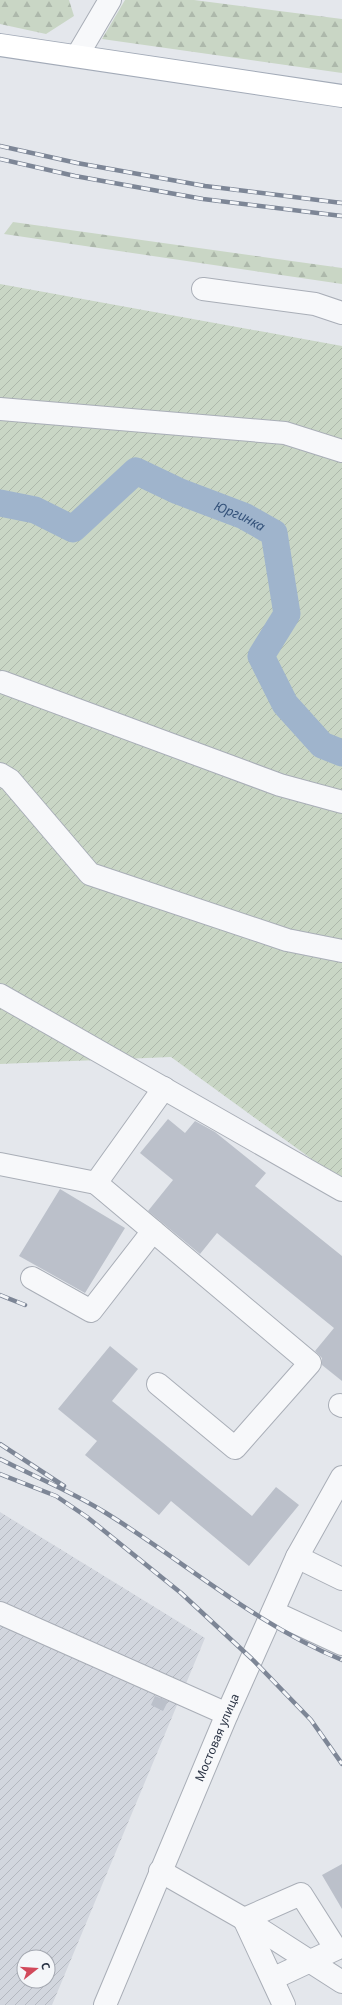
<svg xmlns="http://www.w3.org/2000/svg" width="342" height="2005" font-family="'Noto Sans',sans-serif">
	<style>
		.industrial { fill: url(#industrial-furrows); fill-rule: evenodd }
		.forest { fill: url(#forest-firs) }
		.garden { fill: url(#garden-furrows) }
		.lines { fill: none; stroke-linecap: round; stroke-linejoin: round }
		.river { stroke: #9fb4cc; stroke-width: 27 }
		.building { fill: #bbc0ca }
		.minor-casing { stroke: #a9aeb7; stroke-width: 24 }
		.major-casing { stroke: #a3abb8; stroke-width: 24 }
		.minor { stroke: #f7f8fa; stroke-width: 22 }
		.major { stroke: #fff; stroke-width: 22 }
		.rail-casing { stroke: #7d8696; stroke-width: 4.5 }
		.rail { stroke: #f4f6f9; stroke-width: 3; stroke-dasharray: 9; stroke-linecap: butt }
		.labels { text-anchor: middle; stroke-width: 3; stroke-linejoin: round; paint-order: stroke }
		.street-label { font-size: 12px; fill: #2b3445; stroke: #f4f6f9 }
		.water-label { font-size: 13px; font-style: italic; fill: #34527a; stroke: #f4f6f9 }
	</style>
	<defs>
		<pattern id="industrial-furrows" width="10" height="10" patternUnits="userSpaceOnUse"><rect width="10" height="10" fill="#d2d6de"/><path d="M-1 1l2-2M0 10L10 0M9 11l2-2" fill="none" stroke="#b4b8c0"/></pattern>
		<pattern id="forest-firs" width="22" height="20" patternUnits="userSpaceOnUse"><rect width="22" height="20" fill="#c9d6c5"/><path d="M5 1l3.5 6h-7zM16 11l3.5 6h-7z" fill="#adb8ab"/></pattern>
		<pattern id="garden-furrows" width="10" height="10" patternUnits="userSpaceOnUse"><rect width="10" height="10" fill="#c9d6c5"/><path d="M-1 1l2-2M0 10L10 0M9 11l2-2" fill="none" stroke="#adb8ab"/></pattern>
	</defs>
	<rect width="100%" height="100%" fill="#e4e7ec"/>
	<path class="industrial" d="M0 1512 205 1638 52 2005H0ZM24 1957H48V1981H24Z"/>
	<path class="forest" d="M0 0H69L74 16 46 34 0 24Z
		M125 0H194L342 19V73L102 39Z
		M13 222 342 268V284L4 234Z"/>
	<path class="garden" d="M0 284 342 346V1181L171 1057 0 1064Z"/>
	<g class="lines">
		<path class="river" id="s1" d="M0 503 35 510 73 529 136 471 178 491 244 516 274 533 287 614 261 656 285 704 322 745 342 753"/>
	</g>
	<path class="building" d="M168 1119 185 1133 195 1121 215 1132 266 1173 255 1186 342 1256V1381L322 1365V1358L315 1351 334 1328 217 1233 200 1254 148 1211 173 1180 140 1153Z
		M60 1189 125 1228 85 1293 19 1256Z
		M110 1346 138 1369 112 1401 252 1516 276 1487 299 1505 249 1566 171 1501 159 1515 85 1455 97 1441 58 1409Z
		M155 1696 168 1701 163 1711 151 1705Z
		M342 1864V1909L322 1875Z"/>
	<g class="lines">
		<defs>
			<g id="minor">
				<path d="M77 56 110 0"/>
				<path d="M203 289 315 304 342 313"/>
				<path d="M0 409 285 433 342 451"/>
				<path d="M2 682 280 785 342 802"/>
				<path d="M0 774 10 780 90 874 287 940 342 951"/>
				<path d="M0 995 342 1190"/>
				<path d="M0 1164 96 1183"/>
				<path d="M32 1278 91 1311 153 1231"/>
				<path d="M158 1384 235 1448 310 1363 96 1183 164 1088"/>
				<path d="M340 1405 342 1406"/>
				<path d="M297 1557 342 1579"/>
				<path d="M273 1612 342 1644"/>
				<path d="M0 1613 227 1714"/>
				<path d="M160 1871 244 1919 342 1982"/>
				<path d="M272 1979 336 1949 301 1894 244 1919 284 2005"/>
				<path id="s2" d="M105 2005 227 1714 297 1557 342 1477"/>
			</g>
			<path id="major" d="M0 45 342 96"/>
		</defs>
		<use href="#minor" class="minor-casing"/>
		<use href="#major" class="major-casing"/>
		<use href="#minor" class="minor"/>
		<use href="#major" class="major"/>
		<defs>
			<path id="rail" d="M0 146 77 163 205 186 342 203
				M0 159 75 176 203 199 342 216
				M0 1295 25 1305
				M0 1444 64 1486
				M0 1459C35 1477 73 1492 106 1513 185 1562 255 1624 342 1660
				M0 1474 56 1496 87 1517 181 1593 252 1659 311 1720 342 1764"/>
		</defs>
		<use href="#rail" class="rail-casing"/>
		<use href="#rail" class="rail"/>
	</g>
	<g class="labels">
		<g class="street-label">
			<text dy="4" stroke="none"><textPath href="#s2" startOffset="290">Мостовая улица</textPath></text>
		</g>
		<g class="water-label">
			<text dy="5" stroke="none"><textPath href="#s1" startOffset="277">Юргинка</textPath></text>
		</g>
	</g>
	<g transform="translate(36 1969) rotate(73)"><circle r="19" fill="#f4f6f9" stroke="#a4a8b1"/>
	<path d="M0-3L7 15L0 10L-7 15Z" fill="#d1495b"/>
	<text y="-6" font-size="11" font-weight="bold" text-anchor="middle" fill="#2b3445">С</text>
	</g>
</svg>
